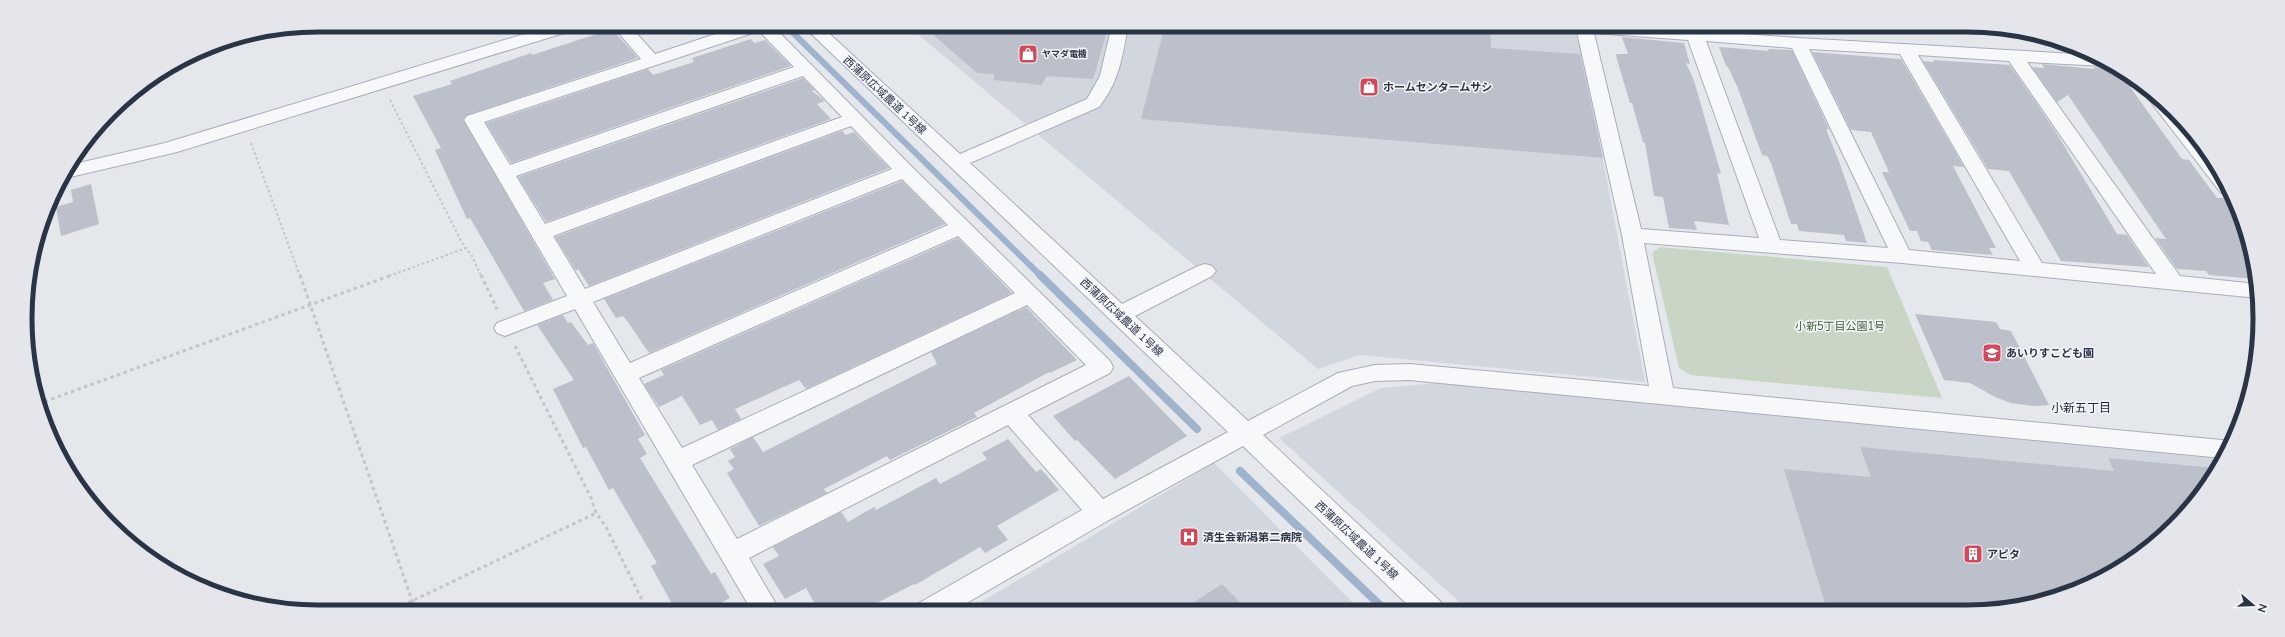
<svg xmlns="http://www.w3.org/2000/svg" width="2285" height="637" font-family="'Nunito Sans','Noto Sans JP',sans-serif">
	<style>
		.built { fill: #d2d6de }
		.green { fill: #c9d6c5 }
		.lines { fill: none; stroke-linecap: round; stroke-linejoin: round }
		.stream-far1 { stroke: #9fb4cc; stroke-width: 6 }
		.stream { stroke: #9fb4cc; stroke-width: 8 }
		.building { fill: #bbc0ca }
		.minor-casing { stroke: #a9aeb7; stroke-width: 2 }
		.path-far1 { stroke: #c2c5cb; stroke-width: 2; stroke-dasharray: 2.5 2.5; stroke-linecap: butt }
		.path { stroke: #c2c5cb; stroke-width: 3; stroke-dasharray: 3.5 3.5; stroke-linecap: butt }
		.minor { fill: #f7f8fa; fill-rule: evenodd }
		.labels { text-anchor: middle; stroke-width: 3; stroke-linejoin: round; paint-order: stroke }
		.far-poi-label { font-size: 9px; font-weight: bold; fill: #2b3445; stroke: #f4f6f9; text-anchor: start }
		.poi-label { font-size: 11px; font-weight: bold; fill: #2b3445; stroke: #f4f6f9; text-anchor: start }
		.street-label { font-size: 11px; fill: #2b3445; stroke: #f4f6f9 }
		.park-label { font-size: 11px; fill: #3f6138; stroke: #f4f6f9 }
		.neighbourhood-label { font-size: 12px; fill: #1d2536; stroke: #f4f6f9 }
		.rim { fill: none; stroke: #2b3445; stroke-width: 5 }
	</style>
	<rect width="100%" height="100%" fill="#e4e7ec"/>
	<path class="built" d="M907 25H1462L1575 33 1583 54 1645 382 1360 355 1318 369Z
		M1437 383 2222 459 2174 526 2096 582 2005 610H1468L1279 438 1381 388Z
		M1214 463 1360 610 966 611Z"/>
	<path class="green" d="M1660 247 1887 267 1942 398 1691 375 1679 368 1652 253Z"/>
	<g class="lines">
		<path class="stream-far1" d="M785 25 1041 276"/>
		<path class="stream" d="M1040 275 1197 429
			M1240 471 1385 610"/>
	</g>
	<path class="building" d="M922 25H1109L1093 79 1047 76 1041 85 994 80V74L977 73Z
		M1165 25H1401L1490 31 1491 48 1580 54 1603 158 1141 119Z
		M612 29 638 58 467 115 463 119 555 279 543 283 553 300 524 311 470 218 467 219 435 150 441 148 413 96 452 84 450 81 531 53 532 55Z
		M1622 37 1684 43 1690 64 1686 63 1694 81 1721 174 1717 173 1729 225 1694 221 1697 230 1669 228 1663 197 1654 196 1645 143 1643 142 1632 103H1630L1616 56 1617 57 1616 54H1628Z
		M751 39 754 43 765 40 791 66 511 163 486 123 648 69 653 75 694 62 692 58Z
		M1719 47 1769 51 1768 49 1792 50 1829 129H1826L1840 164 1867 243 1846 241 1844 235 1799 231 1797 224H1791L1771 163 1767 156 1762 155 1737 86 1728 67 1726 66Z
		M1812 52 1901 59 1964 167 1953 166 1996 248H1989L1993 255 1932 250 1928 242 1921 241 1917 231H1910L1882 172H1889L1871 132 1851 130Z
		M1933 60 2010 65 2054 129 2117 234 2127 235 2149 267 2061 261 2009 171 1988 169 1923 61 1934 62Z
		M2042 64 2095 69 2093 67 2104 68 2111 65 2129 74 2147 89 2130 87 2182 159 2189 160 2217 198H2224L2244 226 2254 261 2256 279 2209 275 2206 271 2177 269 2155 238 2166 239 2068 95 2057 102 2032 67 2044 68Z
		M803 78 815 90 812 91 825 101 817 104 831 119 546 222 518 177Z
		M842 131 846 135 854 132 889 168 589 286 578 269 576 271 555 237Z
		M902 181 945 224 649 353 628 322 623 316 616 318 604 299Z
		M91 184 99 224 61 236 56 207 73 202 71 190Z
		M958 238 1012 293 806 389 799 380 735 409 741 419 718 430 712 420 700 425 682 396 659 407 644 384 664 375 661 370Z
		M1026 307 1077 360 1050 373 1049 372 974 413 977 417 890 460 887 456 824 489 827 493 759 526 727 473 734 469 728 461 735 457 730 449 753 437 763 452 937 364 931 352Z
		M1915 314 1996 322 2000 329 2011 331 2049 405 2033 406 2011 403 1995 397 1970 383 1944 380Z
		M563 315 568 323 571 322 588 345 593 343 645 435 638 439 647 454 640 458 711 574 715 572 730 598 705 611H676L651 566 657 563 613 488 609 490 586 447 583 448 553 389 574 380 537 325Z
		M1129 376 1187 436 1115 479 1077 440 1075 441 1053 416Z
		M1008 439 1036 472 1041 469 1059 490 997 526 1008 540 985 553 980 547 915 585 914 584 861 611H819L806 588 785 599 763 564 779 556 773 547 841 512 848 522 874 507 876 510 936 478 940 484 987 459 982 453Z
		M1860 447 2114 471 2108 458 2215 468 2174 526 2096 582 2005 610H1827L1784 469 1871 477Z
		M1222 584 1249 611H1180Z"/>
	<g class="lines">
		<defs>
			<path id="minor" d="M554 25H579L577 29 177 152 66 178 63 177 70 165 165 143Z
				M612 25H629L655 54 743 25H772L912 167 1110 361 1113 367 1110 373 1028 415 1103 499 1228 432 802 25H820L960 154 1087 99 1100 76 1112 25H1128C1123 55 1119 82 1099 107L970 163 1122 304 1198 266 1205 264 1212 266 1216 271 1212 276 1135 316 1248 421 1338 373 1375 365 1409 364 1649 386 1622 235 1577 32 1547 29 1545 25H1621L1798 38 2093 55 2110 64 2104 66 2027 62 2180 276 2257 284 2258 298 1902 263 1644 243 1673 388 2232 441 2223 458 1409 380 1375 381 1352 386 1263 435 1441 602 1444 610H1413L1243 446 1109 520 953 611H915L919 603 1082 510 1008 425 749 558 780 611H752L575 309 505 336 497 333 494 328 497 323 567 296 464 120 467 116 641 59ZM759 31 794 67 510 165 484 122ZM1594 33 1688 40 1759 238 1641 229ZM1706 41 1792 48 1888 248 1780 240ZM1809 49 1900 54 2020 261 1909 250ZM1918 55 2009 61 2156 274 2042 263ZM803 76 842 117 545 224 516 176ZM851 126 892 169 585 289 553 236ZM902 179 948 225 630 363 593 302ZM958 236 1015 293 682 448 639 378ZM1027 305 1086 365 737 539 692 465Z
				M2150 93H2152C2189 123 2209 152 2231 194L2221 193 2150 101 2147 97Z"/>
		</defs>
		<use href="#minor" class="minor-casing"/>
		<path class="path-far1" d="M1894 25 1897 32
			M390 100 461 241 472 256 481 276
			M251 143 300 276
			M389 276 466 248"/>
		<path class="path" d="M300 275 416 612
			M481 275 497 309
			M515 346 591 498 596 513 606 527 648 612
			M38 404 392 275
			M389 612 596 513"/>
		<use href="#minor" class="minor"/>
	</g>
	<defs>
		<symbol id="shop-square" viewBox="-11 -11 22 22"><rect x="-9" y="-9" width="18" height="18" rx="4" fill="#d1495b" stroke="#f4f6f9"/><path d="M-5-2.5h2.3a2.7 3.5 0 0 1 5.4 0H5L5.5 6h-11ZM-1.5-2.5h3a1.5 2.3 0 0 0-3 0Z" fill="#fff"/></symbol>
		<symbol id="school-square" viewBox="-11 -11 22 22"><rect x="-9" y="-9" width="18" height="18" rx="4" fill="#d1495b" stroke="#f4f6f9"/><path d="M0-5L7-2L0 1L-7-2ZM-4 1L0 2.5L4 1V4Q0 6-4 4Z" fill="#fff"/></symbol>
		<symbol id="hospital-square" viewBox="-11 -11 22 22"><rect x="-9" y="-9" width="18" height="18" rx="4" fill="#d1495b" stroke="#f4f6f9"/><path d="M-5-5h3v3.5h4V-5h3V5h-3V1.5h-4V5h-3Z" fill="#fff"/></symbol>
		<symbol id="building-square" viewBox="-11 -11 22 22"><rect x="-9" y="-9" width="18" height="18" rx="4" fill="#d1495b" stroke="#f4f6f9"/><path d="M-4-6H4V6H1V3H-1V6H-4ZM-2.5-4.3h1.7v1.8h-1.7ZM.8-4.3h1.7v1.8H.8ZM-2.5-1h1.7V.8h-1.7ZM.8-1h1.7V.8H.8Z" fill="#fff"/></symbol>
	</defs>
	<g fill-rule="evenodd">
		<use href="#shop-square" x="1017" y="43" width="22" height="22"/>
		<use href="#shop-square" x="1358" y="76" width="22" height="22"/>
		<use href="#school-square" x="1981" y="342" width="22" height="22"/>
		<use href="#hospital-square" x="1178" y="526" width="22" height="22"/>
		<use href="#building-square" x="1962" y="543" width="22" height="22"/>
	</g>
	<g class="labels">
		<g class="far-poi-label">
			<text x="1042" y="57">ヤマダ電機</text>
		</g>
		<g class="poi-label">
			<text x="1383" y="91">ホームセンタームサシ</text>
			<text x="2006" y="357">あいりすこども園</text>
			<text x="1203" y="541">済生会新潟第二病院</text>
			<text x="1987" y="558">アピタ</text>
		</g>
		<g class="street-label">
			<text transform="translate(885 95) rotate(43)" y="4">西蒲原広域農道 1号線</text>
			<text transform="translate(1122 317) rotate(43)" y="4">西蒲原広域農道 1号線</text>
			<text transform="translate(1357 540) rotate(43)" y="4">西蒲原広域農道 1号線</text>
		</g>
		<g class="park-label">
			<text x="1840" y="330">小新5丁目公園1号</text>
		</g>
		<g class="neighbourhood-label">
			<text x="2081" y="412">小新五丁目</text>
		</g>
	</g>
	<path d="M0 0H2285V637H0ZM318 32H1967A286 286 0 0 1 2253 318V319A286 286 0 0 1 1967 605H318A286 286 0 0 1 32 319V318A286 286 0 0 1 318 32Z" fill="#e4e6eb" fill-rule="evenodd"/>
	<path class="rim" d="M318 32H1967A286 286 0 0 1 2253 318V319A286 286 0 0 1 1967 605H318A286 286 0 0 1 32 319V318A286 286 0 0 1 318 32Z"/>
	<g transform="translate(2253 605) rotate(109)" stroke="#f4f6f9" stroke-width="3" paint-order="stroke">
	<path d="M0-3L7 15L0 10L-7 15Z" fill="#2b3445"/>
	<text y="-6" font-size="11" font-weight="bold" text-anchor="middle" fill="#2b3445">N</text>
	</g>
</svg>
